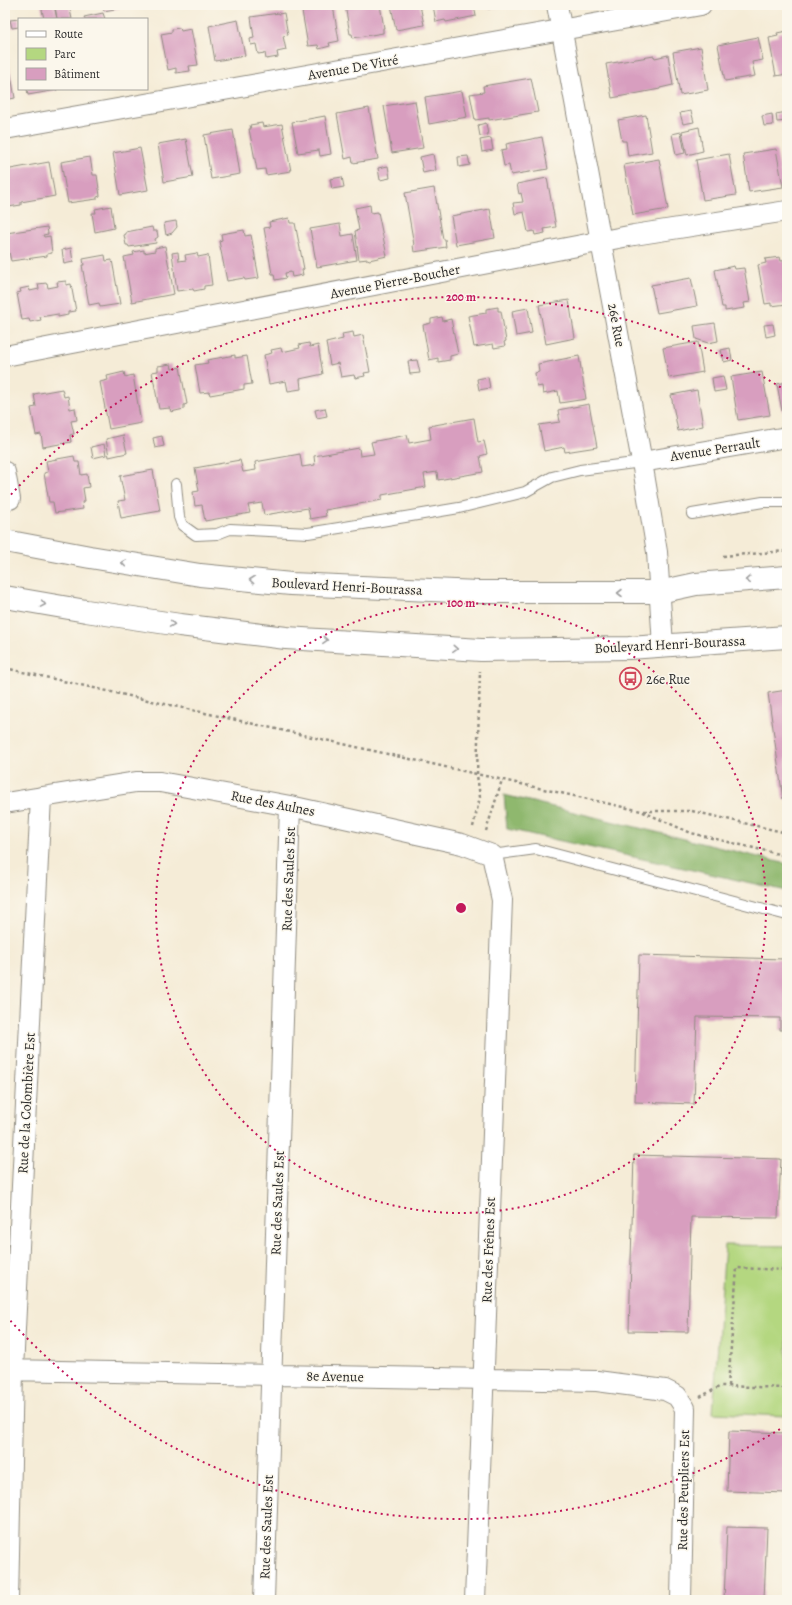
<svg xmlns="http://www.w3.org/2000/svg" width="792" height="1605" font-family="Alegreya,serif">
	<style>
		.green { fill: #b4d780; stroke: #708156 }
		.forest { fill: #8fb86e; stroke: #5d724c }
		.building { fill: #d89ebf }
		.lines { fill: none; stroke-linecap: round; stroke-linejoin: round }
		.service-casing { stroke: #908c81; stroke-width: 12 }
		.minor-casing { stroke: #908c81; stroke-width: 22 }
		.secondary-casing { stroke: #908c81; stroke-width: 24 }
		.path { stroke: #908c81; stroke-width: 2.5; stroke-dasharray: 3 3; stroke-linecap: butt }
		.service { stroke: #fff; stroke-width: 10 }
		.minor { stroke: #fff; stroke-width: 20 }
		.secondary { stroke: #fff; stroke-width: 22 }
		.oneway { stroke: #a0a0a0 }
		.ring { fill: none; stroke: #c2185b; stroke-width: 2; stroke-dasharray: 2 4 }
		.labels { text-anchor: middle; stroke-width: 3; stroke-linejoin: round; paint-order: stroke }
		.street-label { font-size: 14px; fill: #2b2b2b; stroke: #fbf7ec }
		.poi-label { font-size: 14px; fill: #2b2b2b; stroke: #fbf7ec; text-anchor: start }
		.centre { fill: #c2185b; stroke: #fbf7ec; stroke-width: 2 }
		.ring-label { font-size: 12px; text-anchor: middle; font-weight: bold; fill: #c2185b; stroke: #fbf7ec; stroke-width: 3; stroke-linejoin: round; paint-order: stroke }
	</style>
	<rect width="100%" height="100%" fill="#fbf7ec"/>
	<filter id="ink" filterUnits="userSpaceOnUse"><feTurbulence type="fractalNoise" baseFrequency=".025" numOctaves="2"/><feDisplacementMap in="SourceGraphic" scale="8" xChannelSelector="R" yChannelSelector="G"/><feConvolveMatrix kernelMatrix="1 2 1 2 8 2 1 2 1" color-interpolation-filters="sRGB"/></filter>
	<filter id="wash" filterUnits="userSpaceOnUse"><feTurbulence type="fractalNoise" baseFrequency=".012" numOctaves="4" result="noise"/><feDisplacementMap in="SourceGraphic" scale="16" xChannelSelector="R" yChannelSelector="G"/><feGaussianBlur stdDeviation="0.9" result="paint"/><feColorMatrix in="noise" values="0 0 0 0 0 0 0 0 0 0 0 0 0 0 0 0 0 1.4 0 .05"/><feComposite in="paint" operator="in"/></filter>
	<g filter="url(#wash)">
		<rect width="100%" height="100%" fill="#f5ecd7"/>
		<path class="green" d="M725 1245 787 1246V1416L713 1413Z"/>
		<path class="forest" d="M504 795 787 864V891L507 829Z"/>
		<g id="blocks">
			<path class="building" d="M41 5H54L57 19H44Z
				M59 5H69L72 19H57L55 6Z
				M103 5H119L120 8 104 11Z
				M303 5H323L324 7 333 6 339 41 329 43 330 46 319 49 318 45 308 46 302 11 303 10Z
				M345 5H380L384 28H383V33L353 38 352 34H350Z
				M391 5H420L424 25 396 30Z
				M433 5H474L476 16 446 22 445 20 436 22Z
				M487 5H509V6L488 9Z
				M103 13 105 19H85L84 17Z
				M279 13V14L284 13 288 35 283 36 286 50 277 52 278 57 266 59 265 53 258 54 256 44 251 45 250 39 254 38 251 17Z
				M19 19V27L12 28 10 20Z
				M238 20 245 56 215 61 209 26Z
				M180 28 181 31 191 29 198 65 189 66 190 71 176 73V68L168 70 161 34 172 32V29Z
				M787 31V74L776 76 769 38 778 36 777 33Z
				M758 37 763 60 752 62 755 76 725 81 718 45Z
				M5 47H6L15 98 5 100Z
				M701 47 708 90 680 95 673 52Z
				M668 55 673 85 660 88V89L612 98 606 64 654 56 655 58Z
				M531 78 538 112 489 120V118L475 120 470 94 484 92 483 86Z
				M27 89H57V90L28 95Z
				M462 91 467 117 429 124 425 97Z
				M415 101 423 148 392 153 384 106Z
				M369 108 378 159 353 163 352 157 345 159 337 114Z
				M691 111 694 122 683 124 680 113Z
				M787 112V121L777 122 776 114Z
				M772 114 773 125 764 126 762 116Z
				M646 115 652 152 628 156 626 141H622L618 120Z
				M325 116 331 154 320 156 319 150 298 153 292 122Z
				M262 123 263 127 282 124 291 171 266 175 265 169 257 170 249 129H251L250 125Z
				M486 123 488 135 480 136 478 125Z
				M699 127 703 151 687 155 682 131Z
				M233 130 240 174 211 179 204 135Z
				M681 132 685 153 676 155 672 134Z
				M542 137 548 169 511 175 509 165 504 166 501 150 507 149 506 144Z
				M491 138 493 150 482 152 480 140Z
				M186 139 193 177 164 182 158 144Z
				M140 148 148 190 120 195 113 153Z
				M776 149 783 187 749 192 743 154Z
				M433 154 436 170 423 173 420 157Z
				M729 154 736 195 703 200 696 160Z
				M468 156 470 165 459 167 458 157Z
				M90 157 93 175H97L100 196 97 197V199L68 203 61 162Z
				M659 159 668 209 633 215 624 165Z
				M49 162 55 196 21 202V205L8 207 7 204 5 205V170Z
				M388 166 390 178 380 180 378 168Z
				M342 177 344 187 332 189 330 179Z
				M547 178 556 227 544 229 545 233 535 235 534 231 528 232 524 212 515 214 513 203 523 202 521 193 519 194 517 184Z
				M434 188 443 239H445L446 247 414 252 413 245H414L405 193Z
				M370 205 371 213 378 212 387 256 369 260 368 259 359 260 355 231 359 230 355 208Z
				M111 206 114 228 95 232 92 213H96L95 209Z
				M490 209 495 238 456 245 451 216Z
				M289 218 290 223H295L304 269 302 270 303 275 292 277 291 272 285 273 286 278 275 280 274 274H272L264 228 270 227 269 222Z
				M176 221 177 227 172 233 166 235 164 223Z
				M340 224 342 236 353 234 357 260 317 267 310 229Z
				M47 227 48 234 43 235 44 237 50 236 52 253 47 254V256L11 261 9 252H5V243L8 242 6 233Z
				M152 227 153 231H157L158 237 155 239 156 243 129 247 128 245H126L124 235 126 234V232Z
				M244 230 245 236 251 235 259 278 245 280 244 278 227 281 219 241 222 240 221 234Z
				M165 246 174 294 132 302 124 257 134 255 133 252 144 250V253L155 251V248Z
				M71 248 73 262 64 264 62 250Z
				M178 252 179 261 186 260 185 255 197 253 198 257 208 255 212 285 204 286V289L194 291 193 289 177 291 172 253Z
				M105 255 106 261 112 260 120 304 100 307 99 303 89 305 82 265H84L83 259Z
				M780 257 781 261 787 260V304L771 306V303L765 304 758 265 766 263 765 259Z
				M734 266 735 269 744 268 750 302 744 303 745 308 725 311V307H722L715 270Z
				M691 278 697 306 657 313 651 285Z
				M66 281V285L71 284 76 311 68 312V315L58 317V314L40 317 41 320 30 322 29 319 22 320 17 293 21 292 20 289 29 287 30 291 39 289 38 284 47 283 48 288 58 286 57 282Z
				M569 300 575 338 546 344 539 305Z
				M498 307V311H501L506 341 504 342 505 346 494 348 493 344 474 347 468 316 486 313V309Z
				M528 308 532 333 516 336 512 311Z
				M442 317 443 321 451 319 458 354 450 356V360L438 362V358L429 360 423 325 431 323V319Z
				M715 323 718 341 708 343 696 339 694 326Z
				M773 324 775 335 766 337 764 325Z
				M353 332 354 337 363 335 370 372 364 373 365 376 355 378 354 375 341 377 338 363 330 365 326 343 343 339 342 334Z
				M698 342 703 372 669 378 663 348Z
				M309 343 310 347 318 345 323 374 300 379 301 389 288 391 286 381 269 384 264 355 272 353 271 350 281 348 282 352 300 348 299 345Z
				M730 348 732 360 724 362 721 350Z
				M235 355V358L247 356 252 384 244 385V389L210 395 209 392 200 393 195 365 208 363 207 360Z
				M579 356 586 399 560 403 558 391 543 394 542 386 537 387 535 373 539 372 538 364Z
				M417 360 420 373 410 374 408 361Z
				M171 364 172 369 180 367 187 404 184 405V409L171 412 170 408 159 409 152 372 158 371V366Z
				M124 372 125 377 133 375 141 423 109 429 100 382 108 380 107 376Z
				M762 372 770 415 738 420 731 377Z
				M723 376 726 390 714 392 712 378Z
				M488 377 490 388 479 390 477 379Z
				M787 382V410L782 411 777 384Z
				M62 389 64 397 68 396 70 409 75 408 77 420 71 421 74 434 70 435 71 442 43 447 41 434 36 435 31 408 36 407 34 394Z
				M697 390 703 426 678 431 671 395Z
				M589 404 597 447 565 452 564 447 544 451 539 425 560 422 558 410Z
				M325 408 327 416 317 418 315 410Z
				M474 418 478 442 484 441 487 454 480 456 483 472 438 480 437 472 424 474 426 487 382 495V500L325 510 326 516 310 519 308 508 264 515 262 503 248 505 250 513 205 521 202 505 195 506 193 492 199 491 195 468 240 460 243 472 256 470 255 462 300 454 302 467 315 465 314 456 359 448 360 456 374 454 371 442 407 435 409 443 431 439 429 426Z
				M123 435 127 453 109 457 106 439Z
				M162 436 164 446 155 448 153 438Z
				M104 444 106 455 93 458 91 447Z
				M74 456 75 462H79L81 475 87 474 89 487 83 488 85 501 82 502 83 509 55 513 53 502H49L44 473 48 472 46 461Z
				M153 470 160 511 121 518 118 501 125 500 120 476Z
				M787 690V800L783 799 768 693Z
				M639 955 784 959 783 970H787V1030H780V1018L697 1017 694 1104 635 1102Z
				M634 1155 781 1159 778 1218 691 1217 688 1332 629 1331Z
				M729 1431 787 1433V1493L727 1491Z
				M727 1527 767 1528 764 1600H724Z"/>
		</g>
	</g>
	<g filter="url(#ink)">
		<use href="#blocks" fill-opacity="0" stroke="#908c81" stroke-width="1"/>
		<g class="lines">
			<defs>
				<path id="service" d="M176 484 179 517 182 525 196 535 217 534 230 529 308 533 339 528 459 508 525 492 552 477 580 470 642 462
					M692 514 763 502H787
					M492 855 536 849 787 915"/>
				<path id="minor" d="M557 5 642 462 657 552 663 646
					M5 129 701 5
					M5 356 634 235 787 211
					M642 462 787 437
					M5 472 10 499
					M5 803 136 782H160L290 806 462 844 492 855 502 900 475 1600
					M5 1370 597 1381 665 1390 677 1396 685 1408 681 1600
					M8 1600 13 1370 41 797
					M264 1600 290 806"/>
				<path id="secondary" d="M5 541 90 557 200 575 291 584 478 592H659L696 584 787 577
					M5 597 86 611 180 625 286 638 481 650 629 648 787 637"/>
			</defs>
			<use href="#service" class="service-casing"/>
			<use href="#minor" class="minor-casing"/>
			<use href="#secondary" class="secondary-casing"/>
			<path class="path" d="M723 556 787 551
				M5 668 641 811 691 833 787 856
				M644 811H692L787 833
				M473 827 480 797 477 775 480 671
				M486 831 502 780
				M728 1386 737 1268 787 1270
				M700 1397 721 1386 787 1388"/>
			<use href="#service" class="service"/>
			<use href="#minor" class="minor"/>
			<use href="#secondary" class="secondary"/>
		</g>
		<defs><path id="oneway-chevron" d="M-2-3.5L2.5 0L-2 3.5" fill="none" stroke-width="1.6" stroke-linecap="round" stroke-linejoin="round"/></defs>
		<g class="oneway">
			<use href="#oneway-chevron" transform="translate(124 563) rotate(-171)"/>
			<use href="#oneway-chevron" transform="translate(252 580) rotate(-174)"/>
			<use href="#oneway-chevron" transform="translate(748 580) rotate(176)"/>
			<use href="#oneway-chevron" transform="translate(620 593) rotate(180)"/>
			<use href="#oneway-chevron" transform="translate(43 604) rotate(10)"/>
			<use href="#oneway-chevron" transform="translate(172 624) rotate(9)"/>
			<use href="#oneway-chevron" transform="translate(325 640) rotate(4)"/>
			<use href="#oneway-chevron" transform="translate(455 649) rotate(4)"/>
		</g>
	</g>
	<g class="ring">
		<circle cx="461" cy="908" r="305"/>
		<path d="M785 1426A611 611 0 0 1 7 1317M7 499A611 611 0 0 1 785 390"/>
	</g>
	<defs>
		<symbol id="bus-ring" viewBox="-11 -11 22 22"><circle r="9.5" fill="#fbf7ec" stroke="#d1495b" stroke-width="1.5"/><path d="M-5-6H5V4H4V6H2V4H-2V6H-4V4H-5ZM-3.5-4V0h7V-4ZM-3.5 1.2v1.5H-2V1.2ZM2 1.2v1.5H3.5V1.2Z" fill="#d1495b"/></symbol>
	</defs>
	<g fill-rule="evenodd">
		<use href="#bus-ring" x="618" y="666" width="25" height="25"/>
	</g>
	<g class="labels">
		<g class="street-label">
			<text transform="translate(353 67) rotate(-10)" y="5">Avenue De Vitré</text>
			<text transform="translate(395 281) rotate(-11)" y="5">Avenue Pierre-Boucher</text>
			<text transform="translate(617 325) rotate(79)" y="5">26e Rue</text>
			<text transform="translate(715 449) rotate(-9)" y="5">Avenue Perrault</text>
			<text transform="translate(347 586) rotate(3)" y="5">Boulevard Henri-Bourassa</text>
			<text transform="translate(670 644) rotate(-3)" y="5">Boulevard Henri-Bourassa</text>
			<text transform="translate(273 803) rotate(11)" y="5">Rue des Aulnes</text>
			<text transform="translate(288 879) rotate(-88)" y="5">Rue des Saules Est</text>
			<text transform="translate(26 1103) rotate(-87)" y="5">Rue de la Colombière Est</text>
			<text transform="translate(277 1203) rotate(-88)" y="5">Rue des Saules Est</text>
			<text transform="translate(488 1250) rotate(-88)" y="5">Rue des Frênes Est</text>
			<text transform="translate(335 1376) rotate(1)" y="5">8e Avenue</text>
			<text transform="translate(683 1490) rotate(-89)" y="5">Rue des Peupliers Est</text>
			<text transform="translate(266 1527) rotate(-88)" y="5">Rue des Saules Est</text>
		</g>
		<g class="poi-label">
			<text x="646" y="684">26e Rue</text>
		</g>
	</g>
	<circle cx="461" cy="908" r="6" class="centre"/>
	<g class="ring-label">
		<text x="461" y="301">200 m</text>
		<text x="461" y="607">100 m</text>
	</g>
	<rect width="792" height="1605" fill="none" stroke="#fbf7ec" stroke-width="20"/>
	<rect x="18" y="18" width="130" height="72" fill="#fbf7ec" stroke="#a8a59f"/>
	<rect x="26" y="31" width="20" height="6" fill="#ffffff" stroke="#a8a59f"/>
	<text x="54" y="38" font-size="12" fill="#2b2b2b">Route</text>
	<rect x="26" y="48" width="20" height="12" fill="#b4d780" stroke="#a8a59f"/>
	<text x="54" y="58" font-size="12" fill="#2b2b2b">Parc</text>
	<rect x="26" y="68" width="20" height="12" fill="#d89ebf" stroke="#a8a59f"/>
	<text x="54" y="78" font-size="12" fill="#2b2b2b">Bâtiment</text>
</svg>
